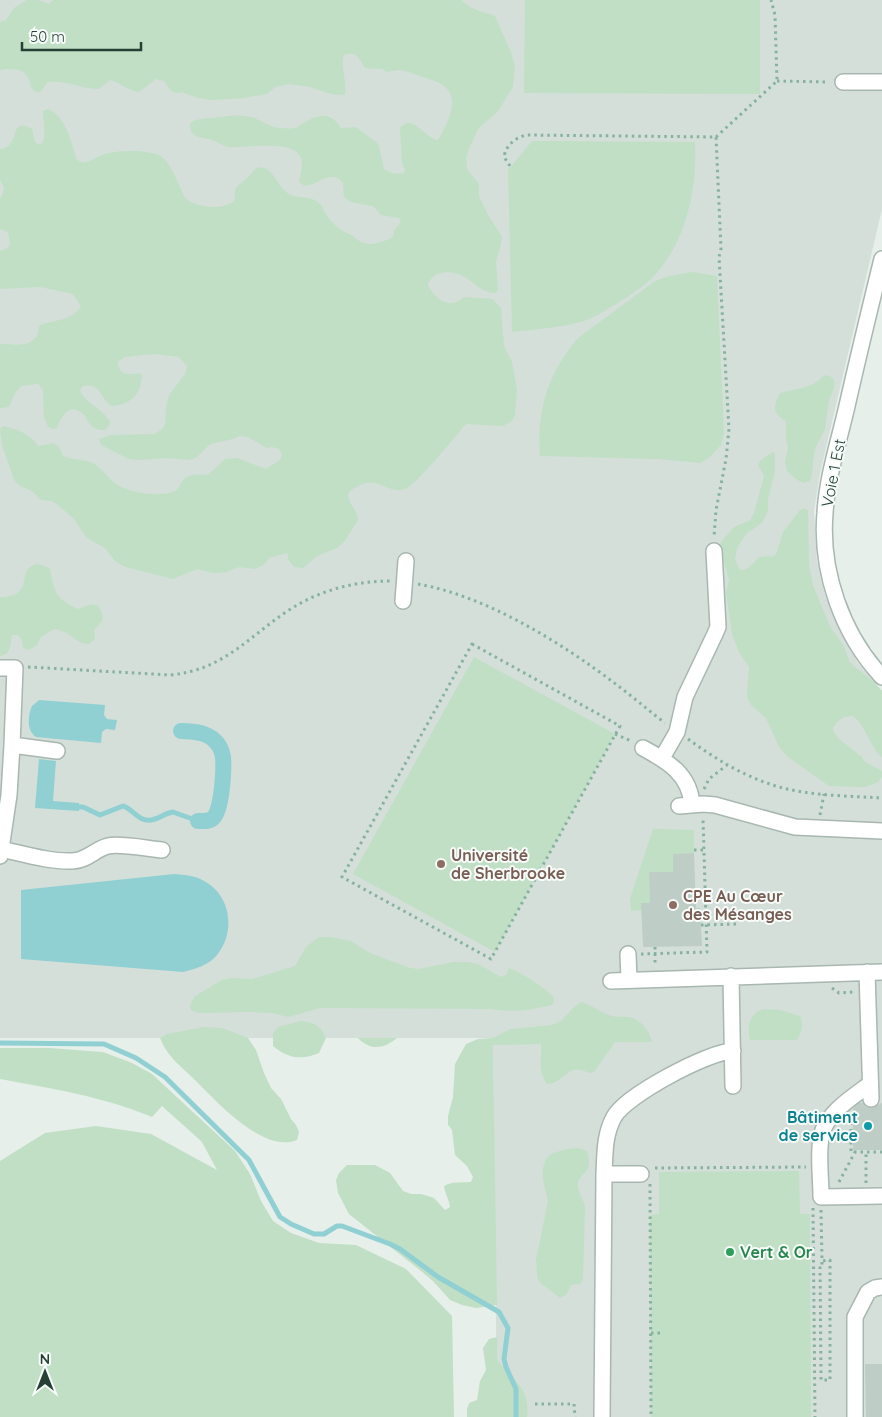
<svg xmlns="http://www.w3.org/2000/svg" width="882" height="1417" font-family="Quicksand,sans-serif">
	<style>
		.built { fill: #d4dfd9 }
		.green { fill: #c0dfc5 }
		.water { fill: #90d0d2 }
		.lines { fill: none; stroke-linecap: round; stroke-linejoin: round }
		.stream { stroke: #90d0d2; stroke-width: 5 }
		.canal { stroke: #90d0d2; stroke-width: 16 }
		.building { fill: #becdc5 }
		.minor-casing { stroke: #a8b7b0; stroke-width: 18 }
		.path { stroke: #87b29f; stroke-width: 3; stroke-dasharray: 2.5 4; stroke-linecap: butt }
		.minor { stroke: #fff; stroke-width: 15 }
		.education-dot { fill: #8d6e63; stroke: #f7fbf9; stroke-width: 2 }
		.culture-dot { fill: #0f9aa8; stroke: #f7fbf9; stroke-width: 2 }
		.leisure-dot { fill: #2e9e5b; stroke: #f7fbf9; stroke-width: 2 }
		.labels { text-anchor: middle; stroke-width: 4; stroke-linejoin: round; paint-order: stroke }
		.street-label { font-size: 16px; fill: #254136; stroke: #f7fbf9 }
		.education-label { font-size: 16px; font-weight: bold; fill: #785e54; stroke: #f7fbf9; text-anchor: start }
		.culture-label { font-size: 16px; font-weight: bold; fill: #0d838f; stroke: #f7fbf9; text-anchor: end }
		.leisure-label { font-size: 16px; font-weight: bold; fill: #27864d; stroke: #f7fbf9; text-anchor: start }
	</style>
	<rect width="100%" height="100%" fill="#e6efea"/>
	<path class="built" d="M0 0H882V209L820 473 814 511 817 562 823 588 833 617 858 663 882 691V1417H497L493 1038H0Z"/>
	<path class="green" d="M27 0H38L49 4 53 0H461C473 11 481 11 495 16L510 50 515 66 513 87 498 111 478 129 469 149 466 159 467 169 479 184V196L488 215 502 237 501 244 496 262 498 290 495 293C476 294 468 268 441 273 434 274 430 279 428 285 435 300 450 310 464 297L492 299 501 308 504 346 512 362 517 389 515 415 512 421 503 426 466 424C456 435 416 486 405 489 387 494 378 476 360 485 355 488 351 489 348 494 349 505 358 511 358 520L344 542 337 548 317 556 303 568 294 567 289 561 287 553 269 558 265 564 255 569 239 567 226 572 214 573 197 569 173 579 125 567 115 561 105 548 87 538 74 519 59 506 52 501 41 500 32 491 20 486 14 480 2 445 0 429 3 426C17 429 31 434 38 446L53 443 59 447 63 456C72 460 84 459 93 463 101 468 108 478 116 484 131 493 156 497 173 492 179 490 179 486 182 481 189 473 199 475 208 475L225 459 237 458 266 469 280 460 282 455 279 449 272 447 267 448 248 437 239 436 233 439 210 444 196 458 188 460 167 458 139 460 129 459 101 445 99 439 111 435 155 434 162 429 165 424 166 407 169 395 185 374 187 366 179 357 154 354 125 357 118 362C118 376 130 375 140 373L142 376C141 395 130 405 111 406 99 396 101 383 83 386L80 390C84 403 103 408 110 422L109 426 105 430C100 430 97 430 93 427 88 424 87 418 83 414 69 401 61 417 57 428L53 429 48 427 44 416 43 390 38 384 21 386 15 393 9 407 0 408V344C13 343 26 349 36 337 38 333 38 329 40 325 54 320 74 320 81 306L73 294 40 287 0 289V251L8 248 10 243 8 232 0 229V198L2 196 4 188 0 180V149C23 146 7 115 32 129L35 142 40 145C48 138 43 122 43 111L48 109C67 117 71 143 77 160 89 167 94 156 105 154 119 150 150 149 162 157 171 163 180 188 185 198 196 208 225 211 235 200 234 183 238 188 247 178 250 175 253 171 256 168 270 163 276 182 284 190 293 201 310 194 319 203 322 205 323 209 325 213 331 222 340 231 351 235 355 237 359 242 364 243 373 246 385 241 393 237L394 230 399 225 401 221 399 218 381 215 373 206 351 202 344 197C343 193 344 189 343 185 343 182 341 181 339 179 325 169 308 196 299 181 301 174 303 165 301 158 295 139 245 148 229 147 222 146 215 140 208 139 198 137 190 137 190 124 195 118 204 119 212 118 227 117 239 113 254 118 263 121 270 127 279 128 285 128 294 130 299 126 314 116 329 108 341 128L356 127 376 142 379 146 384 169C390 173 396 175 404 173L405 170 402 163 400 128C413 112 425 139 438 140 446 126 461 100 445 87 439 81 428 79 420 76 405 72 405 68 387 72L382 69 365 68C358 58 358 51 344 55 340 65 347 81 345 94L339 95 331 94 310 87 289 84 275 87 267 94 243 98 212 100 198 98 182 92 176 93 171 91 164 81 156 79 139 92C126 90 121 83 110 80L99 89C82 89 66 80 48 82L40 92H36L32 89C30 85 30 81 28 77 22 68 9 68 0 70V22L6 20 14 8Z
		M525 0H760V94L524 93Z
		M532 141 695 142C697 189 687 239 655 275 645 286 631 294 618 303 607 309 596 317 584 321 561 328 537 329 512 332L508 170Z
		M693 272 717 276 724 433 721 445 710 457 700 463 658 459 540 456C537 409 547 375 578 338L655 281 669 276Z
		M826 375C841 378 832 392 829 401 827 410 827 419 825 428 823 436 817 442 815 450 812 460 814 471 810 481L804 483 797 480 787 471 785 462 788 447 786 440V421C772 413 773 407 780 393 791 390 803 389 813 384 818 382 821 377 826 375Z
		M773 452 775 453V471L768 499V511L762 523 746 534 737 548 735 560 740 570C749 570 753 563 759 557L774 556 777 552 783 532 800 510 806 508 808 511 809 565 813 585 819 600 831 628 844 646 850 663 873 681 882 691V757C869 746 867 727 853 716L844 717 837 722 833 728V731L839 739 862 757 865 762 882 771V777L878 782 865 787 829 786 788 757 779 747 766 718 751 705 747 697 749 667 740 654 732 635 726 592 729 580 721 551V542L734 527 750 520 754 513 764 476 758 465 761 460Z
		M37 564 45 566 50 569C55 593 55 598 78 609 91 606 97 598 103 616L102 621 94 630 95 639 89 644C74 644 72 631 54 629L41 637 37 645 29 650 23 648 22 640 18 635H12C10 644 12 654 0 656V597C37 597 14 569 37 564Z
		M474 657 615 734 495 952 353 874Z
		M653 829 694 830V853L673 854V872L649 873 650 903H642V910L631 911 630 899Z
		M319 937H331L351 941 370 953 410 968 419 969 453 962H467L478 964 501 977 506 975 509 968C525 975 541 985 554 997V1002L552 1005C529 1010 514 1013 491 1009L320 1008 288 1017 272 1013 249 1012 200 1013 192 1011 190 1008 191 1003 195 996 222 980 232 978 252 979 295 966 306 947Z
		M581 1002C592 1005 600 1012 610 1015 616 1018 623 1016 629 1017 641 1019 650 1031 652 1042H615L594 1072 589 1073C568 1061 564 1084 547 1084 537 1069 542 1061 541 1044L493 1045 497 1305 476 1308 462 1305 450 1300 433 1281 421 1271 349 1214 338 1193 336 1180 339 1173 347 1165H375L390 1173 403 1191 411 1194H421L434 1198 445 1210 450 1207C449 1199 445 1194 444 1186 452 1181 461 1183 471 1182L473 1177 467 1166 455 1155 452 1130 448 1125V1116L453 1097 455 1064 466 1044 478 1039 493 1038 510 1029 552 1025 561 1021 575 1006Z
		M763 1009 780 1010 800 1016C804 1025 802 1031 797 1040H750C747 1026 749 1014 763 1009Z
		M301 1021C315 1023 320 1025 326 1038L319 1053C303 1060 288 1059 273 1046V1033L278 1027Z
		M204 1027 222 1028 248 1038 256 1050 264 1073 271 1088 281 1099 291 1119 296 1125 299 1132 297 1140C264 1154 217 1102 196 1081 182 1067 167 1057 160 1038L167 1034Z
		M358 1038H397C384 1049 370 1051 358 1038Z
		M0 1048H49L103 1052 132 1063 152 1074 235 1151 250 1174 261 1201 273 1221 291 1233 319 1243 356 1245 406 1269 452 1316 454 1417H0V1161L45 1133 96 1126 151 1134 217 1170 202 1142 162 1106 152 1117C101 1096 54 1089 0 1079Z
		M578 1148 587 1151C594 1175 581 1169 578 1184 577 1191 584 1200 585 1207L583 1279 581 1284 571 1285 566 1295 560 1298 542 1284 538 1280 537 1273 536 1260 548 1201 543 1180V1168L546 1159 551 1154 566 1149Z
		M799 1171 800 1214H810L811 1417H651L650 1215 659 1214V1172Z
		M497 1337V1360C513 1379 531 1390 527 1417H467V1409L469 1403 477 1400 480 1381 486 1370 483 1348 489 1339Z"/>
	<path class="water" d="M39 700 105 705 104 715 107 719 117 720 115 730 106 729 102 732 101 743 36 737C26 730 28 715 32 706Z
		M39 759 56 761 53 801 79 803V811L35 808Z
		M174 874C184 875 195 875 204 881 231 895 236 932 217 955 209 965 195 969 183 972L21 959V890Z"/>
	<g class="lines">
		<path class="stream" d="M74 807H83L100 815 123 806C133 809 139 822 151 820 159 819 165 813 173 812L198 821
			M0 1043 104 1044 136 1058 165 1077 249 1160 280 1217 291 1224 314 1234H324L337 1226H342L390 1244 400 1249 438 1277 499 1312 508 1328 504 1359 506 1367 516 1389V1417"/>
		<path class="canal" d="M181 731C192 731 206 732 214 740 219 744 222 751 223 757 224 769 222 811 213 818 209 822 203 821 198 821"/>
	</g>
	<path class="building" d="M694 853 696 908H700L702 946 643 947 641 903H650L649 872H673V854Z
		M859 1103H863L866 1107 871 1108 882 1103V1150H853V1108Z
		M865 1364H882V1417H866Z"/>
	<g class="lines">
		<defs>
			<path id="minor" d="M843 82H882
				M882 259C870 308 858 357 847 406 839 441 827 477 825 513 820 571 842 634 882 677
				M403 601 406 561
				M0 668H15L12 745 57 751
				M643 748C667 761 690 774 692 805
				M662 758 677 732 685 697 715 634 718 627 714 551
				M679 806 703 804 715 805 795 827 882 831
				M1 849C24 854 50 862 73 861 88 860 95 849 108 846 119 843 149 849 162 850
				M0 856 9 795 12 745
				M628 954 629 980
				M867 972 871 1099
				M731 976 733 1086
				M611 981 882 972
				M870 1084C854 1096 831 1110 823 1130 817 1148 821 1177 821 1197L882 1196
				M604 1174H641
				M602 1417 604 1174C605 1155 604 1135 614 1117 625 1096 709 1051 733 1051
				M855 1417V1317L868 1292 875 1288 882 1287"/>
		</defs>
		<use href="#minor" class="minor-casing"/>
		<path class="path" d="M777 81 829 82
			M716 137 777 81 775 15 771 0
			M510 166 504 157C506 145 515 138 526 135L716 137 721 249 719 257 729 429 726 459 716 510 714 537
			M418 584C486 596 562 643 617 685 633 697 648 710 665 723
			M472 644 620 726 491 959 342 877Z
			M28 667 170 675C224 670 248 637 289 610 320 590 355 581 391 581
			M615 734 631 741
			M688 739C717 760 748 779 783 788 815 796 850 796 882 798
			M704 789 709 779 727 765
			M820 815 824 794
			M694 850H704
			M701 925 737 924
			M655 947V966
			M641 954 707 952 703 819
			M832 988 839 993 854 992
			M851 1116V1152H882
			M655 1168 806 1167
			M839 1182 855 1152
			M866 1183V1152
			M650 1184 651 1417
			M813 1208 815 1417
			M821 1210 822 1261V1265H820L821 1377V1380H830V1260L822 1261
			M651 1333H660
			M535 1404H574L575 1417"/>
		<use href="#minor" class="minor"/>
	</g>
	<g class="education-dot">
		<circle cx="441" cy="864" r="5"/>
		<circle cx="673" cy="905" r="5"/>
	</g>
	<circle class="culture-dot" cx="868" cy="1126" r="5"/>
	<circle class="leisure-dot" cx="730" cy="1252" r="5"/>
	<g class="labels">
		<g class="street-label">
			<text transform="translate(833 473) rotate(-79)" y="6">Voie 1 Est</text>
		</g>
		<g class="education-label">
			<text x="451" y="861">Université<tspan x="451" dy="18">de Sherbrooke</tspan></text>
			<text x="683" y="902">CPE Au Cœur<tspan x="683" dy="18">des Mésanges</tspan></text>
		</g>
		<g class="culture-label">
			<text x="858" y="1123">Bâtiment<tspan x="858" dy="18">de service</tspan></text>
		</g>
		<g class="leisure-label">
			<text x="740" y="1258">Vert &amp; Or</text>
		</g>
	</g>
	<g transform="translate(45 1372)" stroke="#f7fbf9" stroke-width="4" paint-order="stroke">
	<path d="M0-4L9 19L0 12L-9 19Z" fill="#254136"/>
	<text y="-8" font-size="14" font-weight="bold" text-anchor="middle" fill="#254136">N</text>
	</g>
	<path d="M22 42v8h119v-8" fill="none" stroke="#254136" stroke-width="2.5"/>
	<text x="30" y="42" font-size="15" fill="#254136" stroke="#f7fbf9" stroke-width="4" paint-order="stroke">50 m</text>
</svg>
